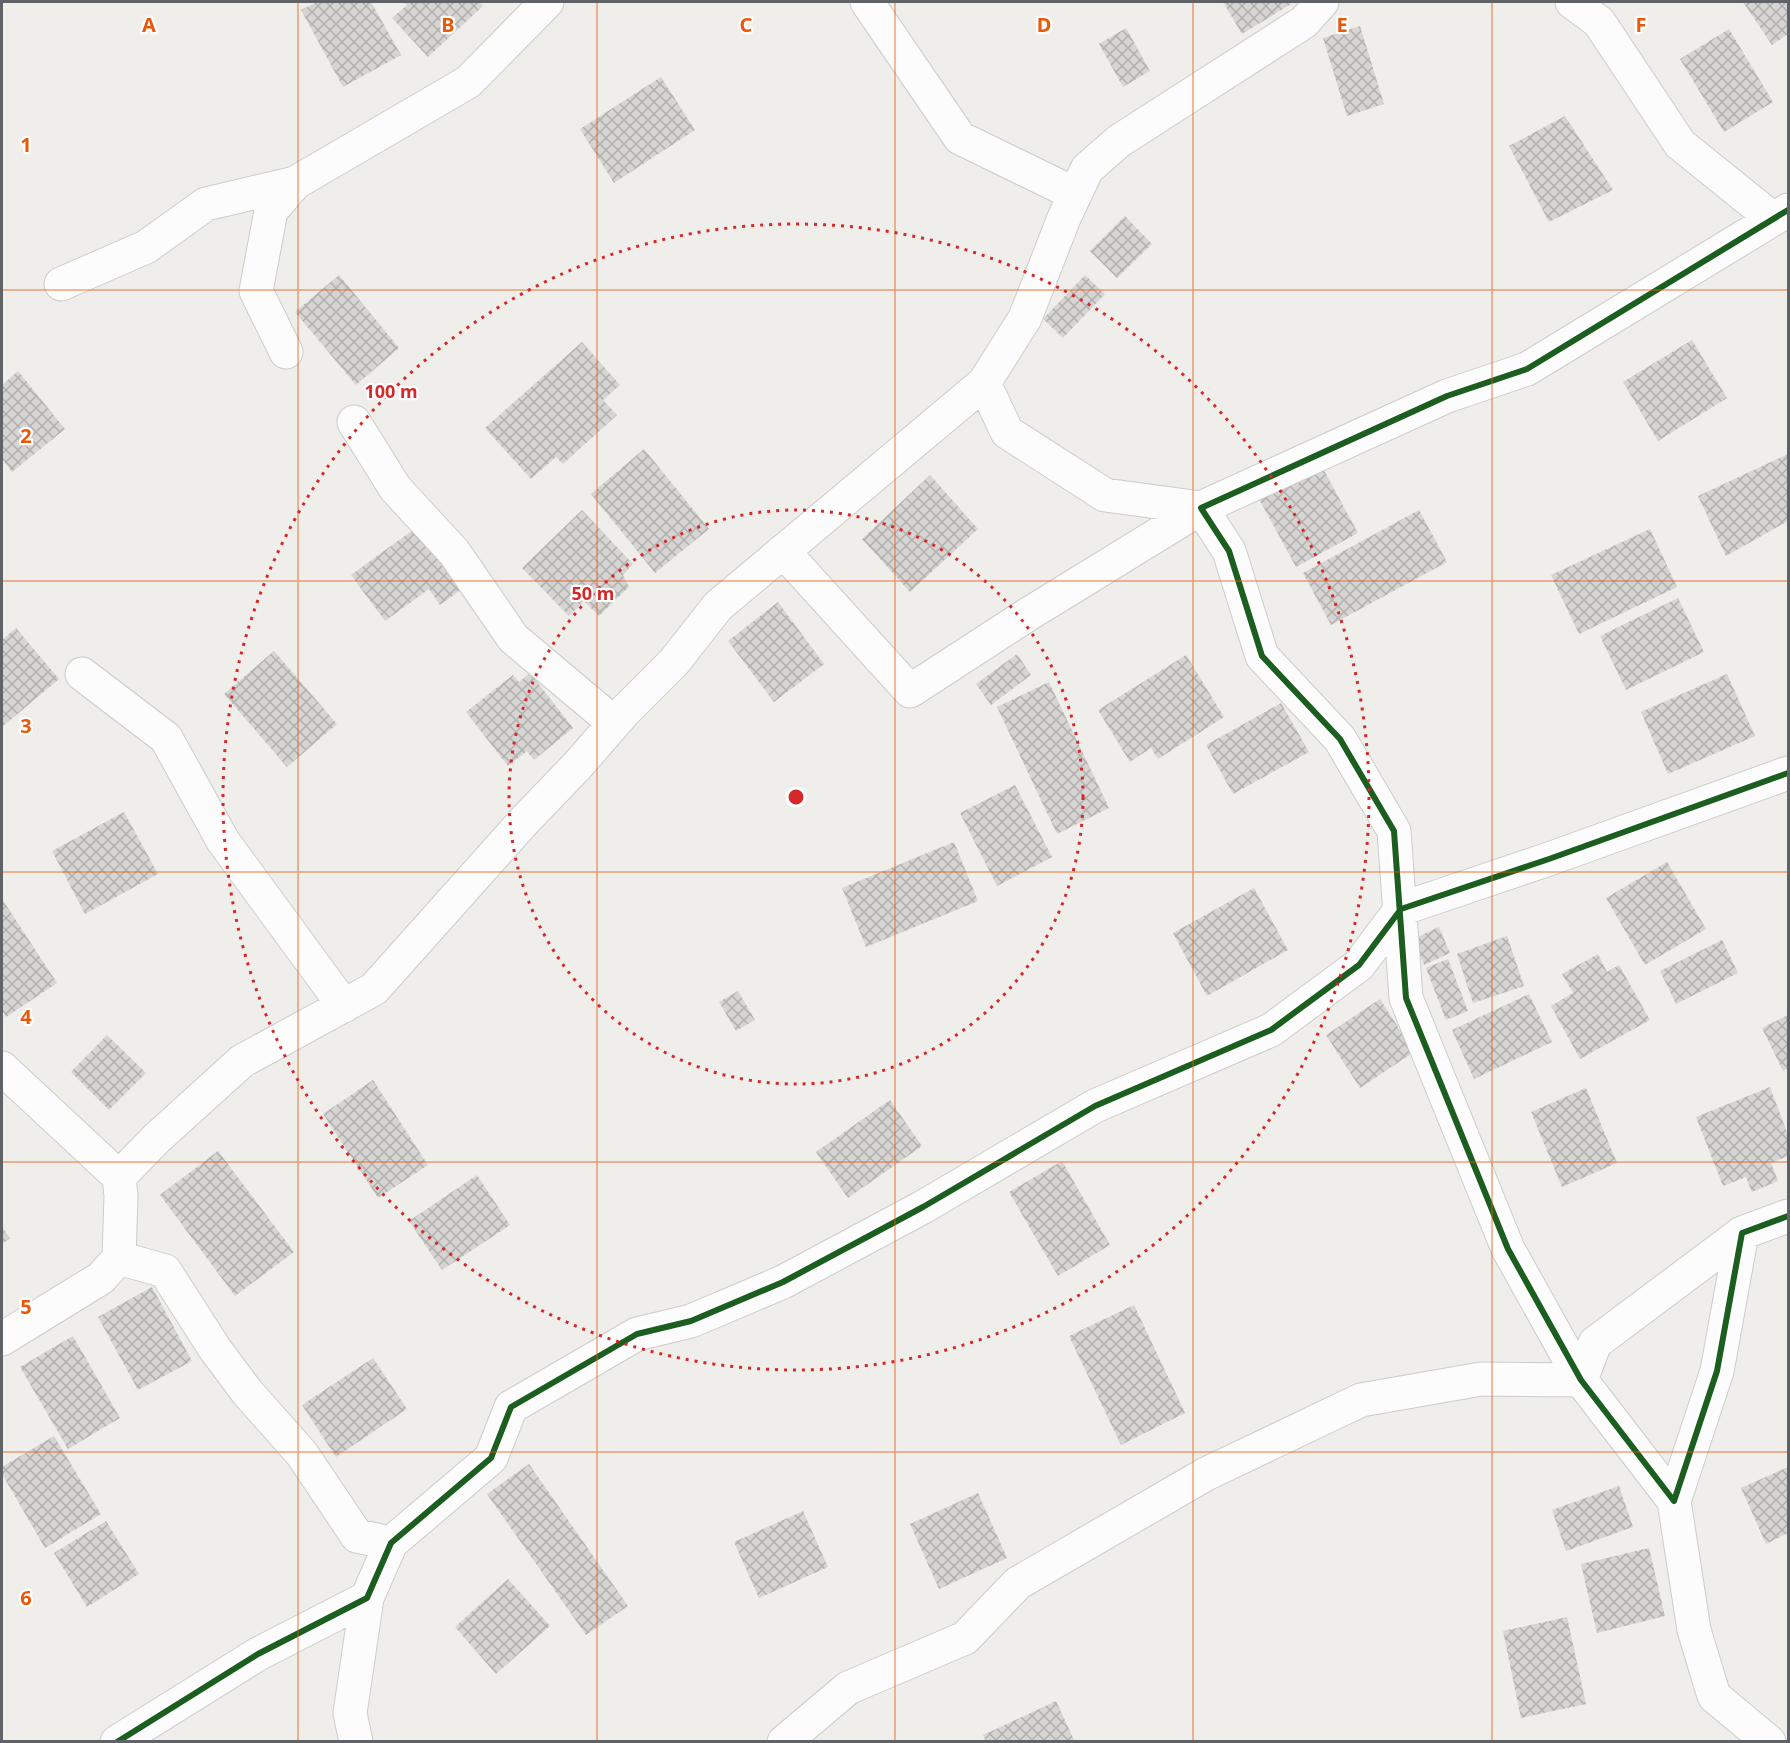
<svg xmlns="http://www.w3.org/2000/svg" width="1790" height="1743" font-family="'Noto Sans',sans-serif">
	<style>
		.building { fill: url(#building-cross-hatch) }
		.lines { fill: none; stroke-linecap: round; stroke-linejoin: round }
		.minor-casing { stroke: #cbcccc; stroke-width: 35 }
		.minor { stroke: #fdfcfc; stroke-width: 33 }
		.cycleway-casing { stroke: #fff; stroke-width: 10 }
		.cycleway { stroke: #1b5e20; stroke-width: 6 }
		.grid { fill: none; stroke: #e8590c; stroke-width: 1.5; stroke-opacity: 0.55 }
		.ring { fill: none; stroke: #d62828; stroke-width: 3; stroke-dasharray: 3 6 }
		.grid-label { font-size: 20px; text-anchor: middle; font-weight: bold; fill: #e8590c; stroke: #fff; stroke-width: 4.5; stroke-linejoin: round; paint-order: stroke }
		.centre { fill: #d62828; stroke: #fff; stroke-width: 3 }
		.ring-label { font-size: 18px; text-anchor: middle; font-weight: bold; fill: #d62828; stroke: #fff; stroke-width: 4.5; stroke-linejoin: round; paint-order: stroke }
	</style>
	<defs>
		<pattern id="building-cross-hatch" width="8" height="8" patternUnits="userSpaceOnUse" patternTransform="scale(1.5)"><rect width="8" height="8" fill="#d6d5d3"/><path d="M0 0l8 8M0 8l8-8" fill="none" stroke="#b1b0af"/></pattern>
	</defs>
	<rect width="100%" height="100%" fill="#efeeea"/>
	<path class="building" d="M317 2H371L401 55 343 87 301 10Z
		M404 2H479L483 6 428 57 392 18 407 5Z
		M1223 2H1289L1291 4 1242 34Z
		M1743 2H1788V34L1772 45Z
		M1360 26 1384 104 1347 116 1323 38Z
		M1126 28 1150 71 1123 87 1099 44Z
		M1729 29 1773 102 1724 132 1680 59Z
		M661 77 695 130 614 183 580 129Z
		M1565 116 1613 190 1549 222 1509 146Z
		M1125 216 1152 244 1117 278 1090 251Z
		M339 275 399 348 356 385 295 312Z
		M1085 275 1105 294 1063 338 1043 319Z
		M1692 340 1727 398 1658 441 1623 382Z
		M582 342 620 385 603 400 617 415 563 464 556 457 531 479 485 428Z
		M18 371 65 429 12 472 2 459V385Z
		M644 449 709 529 655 573 591 494Z
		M1788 454V521L1726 556 1698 496Z
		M1320 463 1358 533 1296 567 1258 497Z
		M930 475 978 529 910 592 862 539Z
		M582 510 633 564 623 575 629 587 599 616 584 601 569 616 522 568Z
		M1419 510 1447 562 1331 625 1303 573Z
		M417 527 462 589 440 605 429 589 385 621 351 575Z
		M1650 529 1677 587 1579 634 1551 575Z
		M1678 598 1704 652 1626 690 1600 636Z
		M778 602 824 664 774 702 728 641Z
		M16 628 59 679 2 727V640Z
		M274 651 337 724 287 767 224 694Z
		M1017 654 1031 675 991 705 976 684Z
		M1186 655 1224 717 1158 759 1151 748 1130 762 1098 710Z
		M530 673 573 728 534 760 527 751 508 766 466 712 513 675 519 682Z
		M1727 674 1755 736 1668 774 1641 712Z
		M1049 682 1109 808 1057 834 997 707Z
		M1281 703 1309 752 1233 794 1206 745Z
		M1015 785 1052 857 997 886 960 813Z
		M124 812 158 874 85 914 52 851Z
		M954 842 978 901 866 947 842 888Z
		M1667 862 1706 929 1645 965 1606 898Z
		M1254 888 1288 950 1207 996 1173 933Z
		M2 899 57 983 6 1017 2 1010Z
		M1439 927 1450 953 1424 965 1413 939Z
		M1507 936 1524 986 1473 1003 1457 954Z
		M1722 940 1738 973 1676 1004 1660 971Z
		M1598 954 1607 972 1619 965 1650 1020 1580 1059 1551 1006 1573 993 1562 974Z
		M1448 959 1468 1011 1446 1020 1426 968Z
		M738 991 755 1020 736 1031 719 1002Z
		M1529 994 1552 1042 1474 1079 1452 1030Z
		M1380 999 1414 1052 1360 1088 1326 1035Z
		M1788 1015V1068L1783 1071 1762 1028Z
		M107 1035 146 1073 109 1110 71 1072Z
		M373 1080 428 1165 378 1198 323 1114Z
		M1770 1087 1788 1135V1156L1771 1163 1778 1181 1752 1192 1746 1177 1723 1186 1696 1117Z
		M1586 1088 1617 1163 1562 1187 1531 1112Z
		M890 1100 922 1146 848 1198 816 1152Z
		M218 1151 294 1252 235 1296 160 1195Z
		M1062 1161 1110 1245 1058 1276 1009 1192Z
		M477 1175 510 1225 442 1270 409 1221Z
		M2 1227 10 1238 2 1244Z
		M152 1287 192 1361 138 1390 98 1317Z
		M1134 1305 1185 1413 1121 1445 1069 1336Z
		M73 1336 120 1418 68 1449 20 1367Z
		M373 1358 407 1409 336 1457 302 1405Z
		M54 1436 101 1514 45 1548 2 1474V1467Z
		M529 1464 628 1606 586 1635 487 1494Z
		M1788 1467V1533L1766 1544 1741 1488Z
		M1619 1486 1633 1527 1566 1551 1552 1510Z
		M978 1493 1007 1558 939 1589 910 1524Z
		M803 1511 828 1567 759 1598 734 1542Z
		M106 1521 139 1574 87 1607 54 1553Z
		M1649 1548 1665 1616 1597 1633 1581 1564Z
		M508 1579 550 1626 496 1674 455 1627Z
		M1567 1617 1586 1704 1521 1718 1503 1631Z
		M1056 1701 1075 1742H986L983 1735Z"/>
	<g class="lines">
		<defs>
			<path id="minor" d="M867 2 960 138 1075 194
				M1572 2 1599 22 1680 144 1773 219
				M1788 210 1527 369 1447 396 1201 508 1229 551 1262 656 1340 739 1394 831 1406 998 1508 1249 1581 1380 1674 1501 1717 1371 1742 1233 1788 1216
				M61 284 146 247 206 204 295 183
				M286 352 256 291 271 211 295 183 468 82 547 2
				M354 422 395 488 454 552 513 638 614 723
				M783 551 910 691 1027 615 1201 508 1105 495 1007 432 984 383
				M82 674 166 738 223 841 344 1006
				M2 1068 119 1177
				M119 1258 165 1271 215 1349 247 1392 302 1454 357 1536 391 1543
				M2 1339 101 1278 119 1258 121 1196 119 1177 157 1138 242 1061 374 989 525 820 577 766 625 711 674 662 718 606 984 383 1025 318 1064 218 1087 169 1119 141 1304 22 1322 2
				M1674 1501 1694 1630 1714 1696 1769 1742
				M117 1742 258 1654 367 1598 391 1543 491 1458 511 1407 637 1334 691 1321 783 1282 923 1207 1095 1106 1271 1030 1359 965 1401 909 1549 859 1788 773
				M356 1742 350 1713 367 1598
				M784 1742 848 1688 965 1638 1018 1583 1206 1474 1361 1400 1481 1379 1581 1380 1595 1343 1742 1233"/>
		</defs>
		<use href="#minor" class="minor-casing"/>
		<use href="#minor" class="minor"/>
		<defs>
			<path id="cycleway" d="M1788 210 1527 369 1447 396 1201 508 1229 551 1262 656 1340 739 1394 831 1406 998 1508 1249 1581 1380 1674 1501 1717 1371 1742 1233 1788 1216
				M117 1742 258 1654 367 1598 391 1543 491 1458 511 1407 637 1334 691 1321 783 1282 923 1207 1095 1106 1271 1030 1359 965 1401 909 1549 859 1788 773"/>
		</defs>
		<use href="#cycleway" class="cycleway-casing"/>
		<use href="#cycleway" class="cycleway"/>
	</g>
	<path class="grid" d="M298 2V1742M597 2V1742M895 2V1742M1193 2V1742M1492 2V1742M2 290H1788M2 581H1788M2 872H1788M2 1162H1788M2 1452H1788"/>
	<g class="ring">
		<circle cx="796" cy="797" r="287"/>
		<circle cx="796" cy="797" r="573"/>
	</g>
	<g class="grid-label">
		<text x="149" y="32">A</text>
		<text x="448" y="32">B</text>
		<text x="746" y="32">C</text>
		<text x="1044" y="32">D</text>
		<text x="1342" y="32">E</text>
		<text x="1641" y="32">F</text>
		<text x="26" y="152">1</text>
		<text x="26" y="443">2</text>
		<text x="26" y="733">3</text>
		<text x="26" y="1024">4</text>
		<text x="26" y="1314">5</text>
		<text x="26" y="1605">6</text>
	</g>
	<circle cx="796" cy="797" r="9" class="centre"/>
	<g class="ring-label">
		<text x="391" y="398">100 m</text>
		<text x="593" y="600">50 m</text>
	</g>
	<rect width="1790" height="1743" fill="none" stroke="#5f6368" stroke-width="6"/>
</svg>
